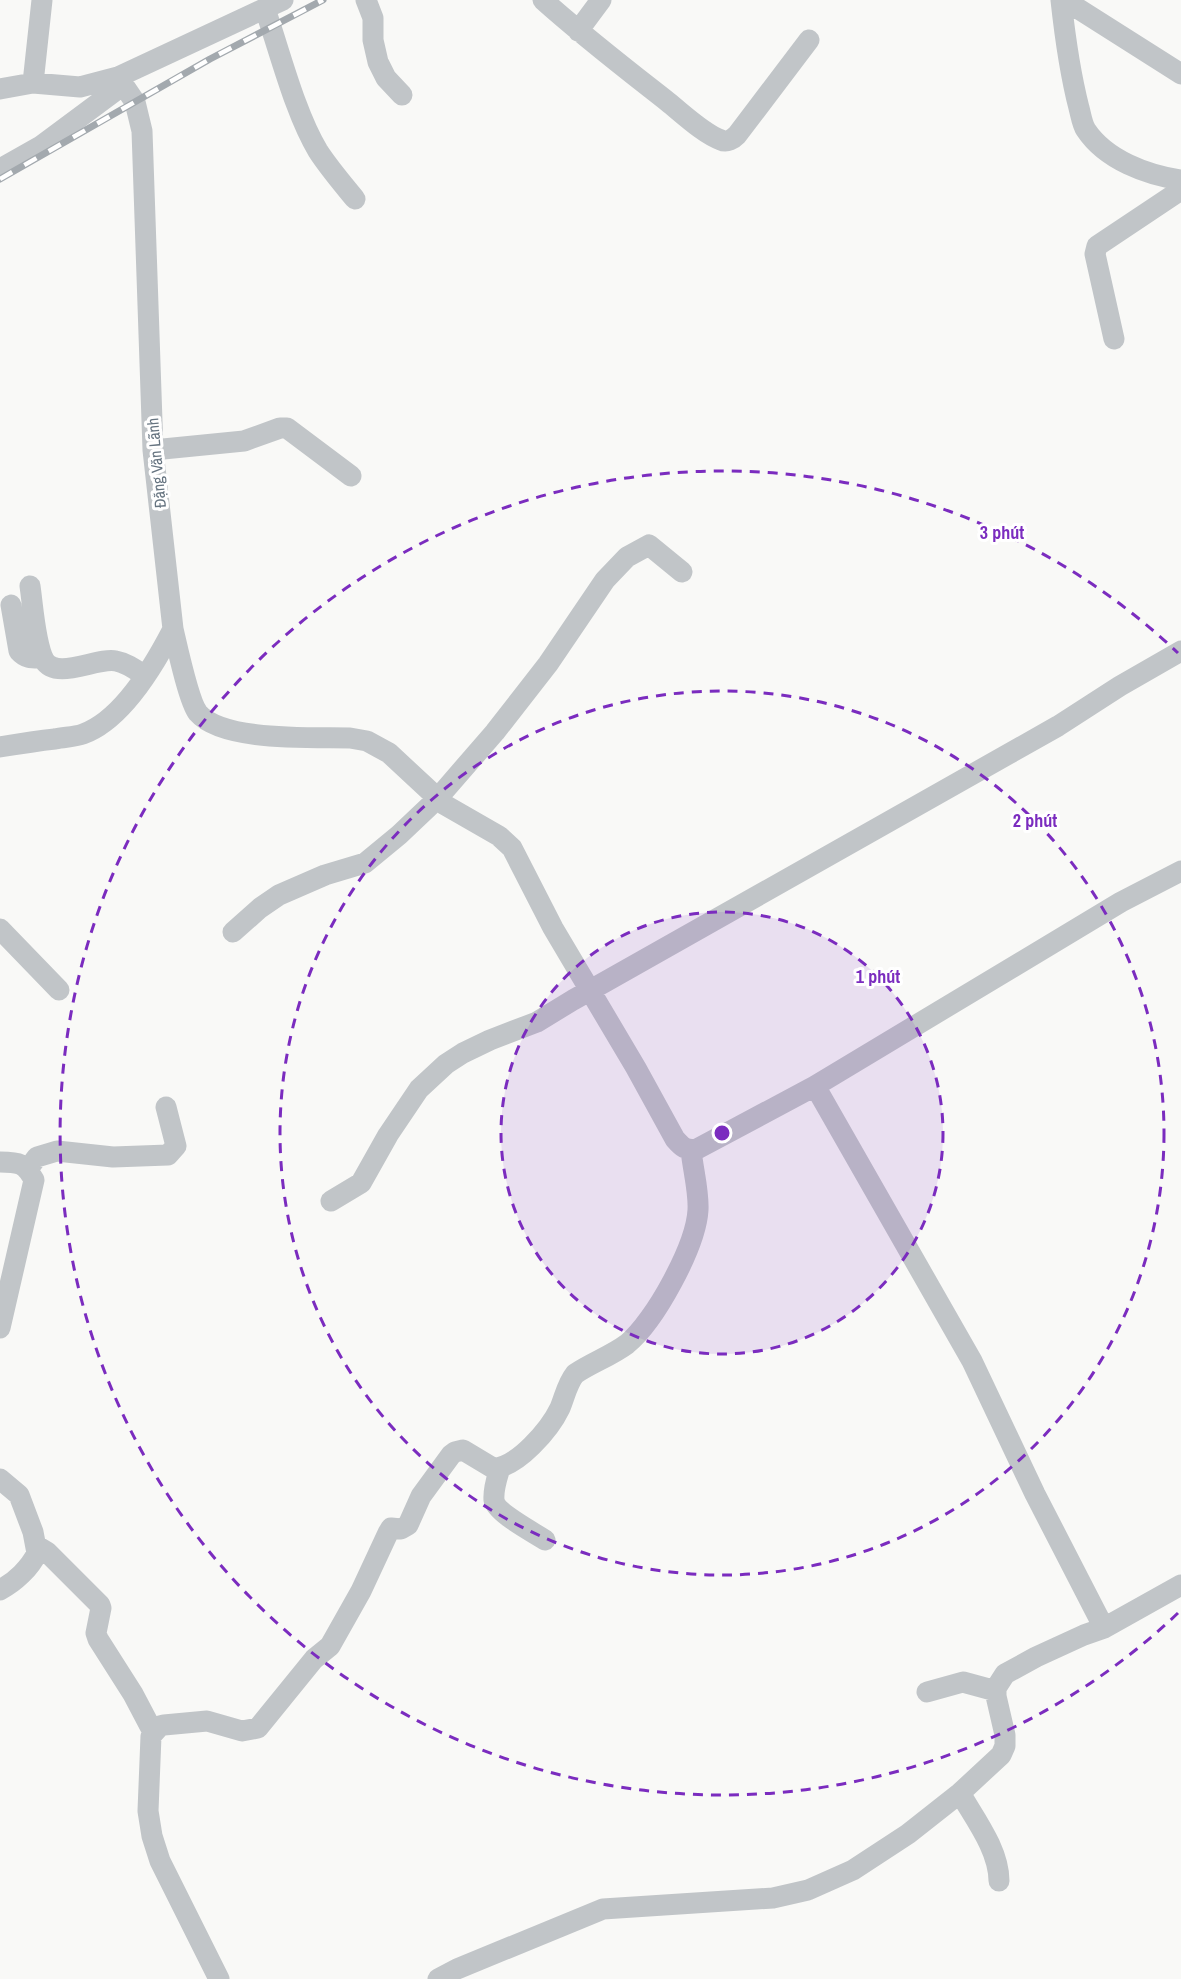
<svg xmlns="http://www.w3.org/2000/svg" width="1181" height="1979" font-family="'Archivo Narrow',sans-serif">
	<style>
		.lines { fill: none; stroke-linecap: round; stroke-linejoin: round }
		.minor { stroke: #c1c5c8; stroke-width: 21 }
		.rail-casing { stroke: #a3a9ae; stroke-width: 7 }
		.rail { stroke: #fff; stroke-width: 4.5; stroke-dasharray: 14; stroke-linecap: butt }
		.ring { fill: none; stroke: #7b2cbf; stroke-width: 3; stroke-dasharray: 10 8 }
		.labels { text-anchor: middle; stroke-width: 6; stroke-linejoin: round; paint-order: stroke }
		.street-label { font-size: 16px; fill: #667480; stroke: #fff }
		.centre { fill: #7b2cbf; stroke: #fff; stroke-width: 3 }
		.ring-label { font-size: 18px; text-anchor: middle; font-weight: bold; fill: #7b2cbf; stroke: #fff; stroke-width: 6; stroke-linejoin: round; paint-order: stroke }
	</style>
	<rect width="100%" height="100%" fill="#f9f9f7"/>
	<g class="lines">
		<path class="minor" d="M366 0 373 18V40L378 62 386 78 402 95
			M543 0C583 36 626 69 668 102 683 114 704 134 721 140 727 143 733 139 737 135L809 40
			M1061 0C1065 37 1070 73 1079 108 1081 115 1082 124 1086 130 1106 160 1147 175 1181 180
			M1067 0 1077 8 1181 74
			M265 9C280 52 295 113 318 151 329 168 342 183 355 199
			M578 31 601 0
			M33 83 80 87 118 77 283 0
			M0 89 33 83 42 0
			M0 169 41 146 123 85
			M1114 339 1095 254 1097 246 1181 190
			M153 450 244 441 280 428H287L351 476
			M30 586C33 606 35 643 44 660 56 681 97 657 116 661 127 663 136 670 145 676
			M11 605 19 651C26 659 33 658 43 658
			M173 629C177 646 189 702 198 713 223 742 313 737 350 738L367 741 389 753 445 805 499 836 512 848 553 928 636 1068 675 1139C682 1147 686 1151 697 1149L815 1086 972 1361 1035 1494 1104 1628
			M0 747C18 744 37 741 55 739 64 737 75 737 83 734 122 720 155 664 173 629L153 450 142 131 135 102 118 77
			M0 929 59 990
			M233 932 260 908 279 895 325 875 365 863 399 835 437 799 495 732 548 664 605 580 627 557 649 545 682 572
			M815 1086 1121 902 1181 871
			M0 1162C19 1162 25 1163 34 1180L0 1328
			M28 1169 37 1157 57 1151 113 1157 168 1155 176 1146 166 1107
			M331 1201 361 1183 388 1135 419 1089 446 1064 463 1053 490 1040 537 1022 573 1000 1058 726 1120 686 1181 651
			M500 1468C497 1478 493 1489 494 1500 496 1513 533 1532 545 1540
			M0 1479 19 1495 33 1532 37 1553C30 1568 15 1582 0 1590
			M37 1546 47 1552 100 1605 101 1608 96 1633 98 1639 133 1694 153 1732
			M927 1692 963 1682 996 1691
			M960 1793C975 1819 999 1850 999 1881
			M219 1979 160 1861 152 1836 148 1811 151 1736 160 1726 164 1725 207 1721 242 1731 258 1728 314 1659 330 1646 361 1591 388 1533 391 1528 401 1529 408 1525 421 1496 451 1455 455 1452 463 1450 493 1468C517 1468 550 1429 560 1408 565 1396 567 1384 575 1374 591 1363 611 1356 627 1344 655 1321 696 1246 698 1210 699 1191 693 1170 691 1150
			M438 1979 457 1969 603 1909 773 1898 808 1890 853 1870 908 1834 960 1793 1001 1755 1005 1746V1735L996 1696V1688L1005 1674 1036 1657 1084 1635 1104 1628 1181 1585"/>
		<defs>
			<path id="rail" d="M0 179 210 59 323 0"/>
		</defs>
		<use href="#rail" class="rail-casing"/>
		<use href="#rail" class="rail"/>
	</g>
	<circle cx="722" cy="1133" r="221" fill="#7b2cbf" fill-opacity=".12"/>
	<g class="ring">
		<circle cx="722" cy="1133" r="221"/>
		<circle cx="722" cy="1133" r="442"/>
		<path d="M1178 1613A662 662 0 1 1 1178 653"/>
	</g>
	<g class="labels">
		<g class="street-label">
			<text transform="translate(156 463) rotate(-95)" y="6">Đặng Văn Lãnh</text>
		</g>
	</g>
	<circle cx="722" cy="1133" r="9" class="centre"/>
	<g class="ring-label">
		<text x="1002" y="539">3 phút</text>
		<text x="1035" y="827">2 phút</text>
		<text x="878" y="983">1 phút</text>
	</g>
</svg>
